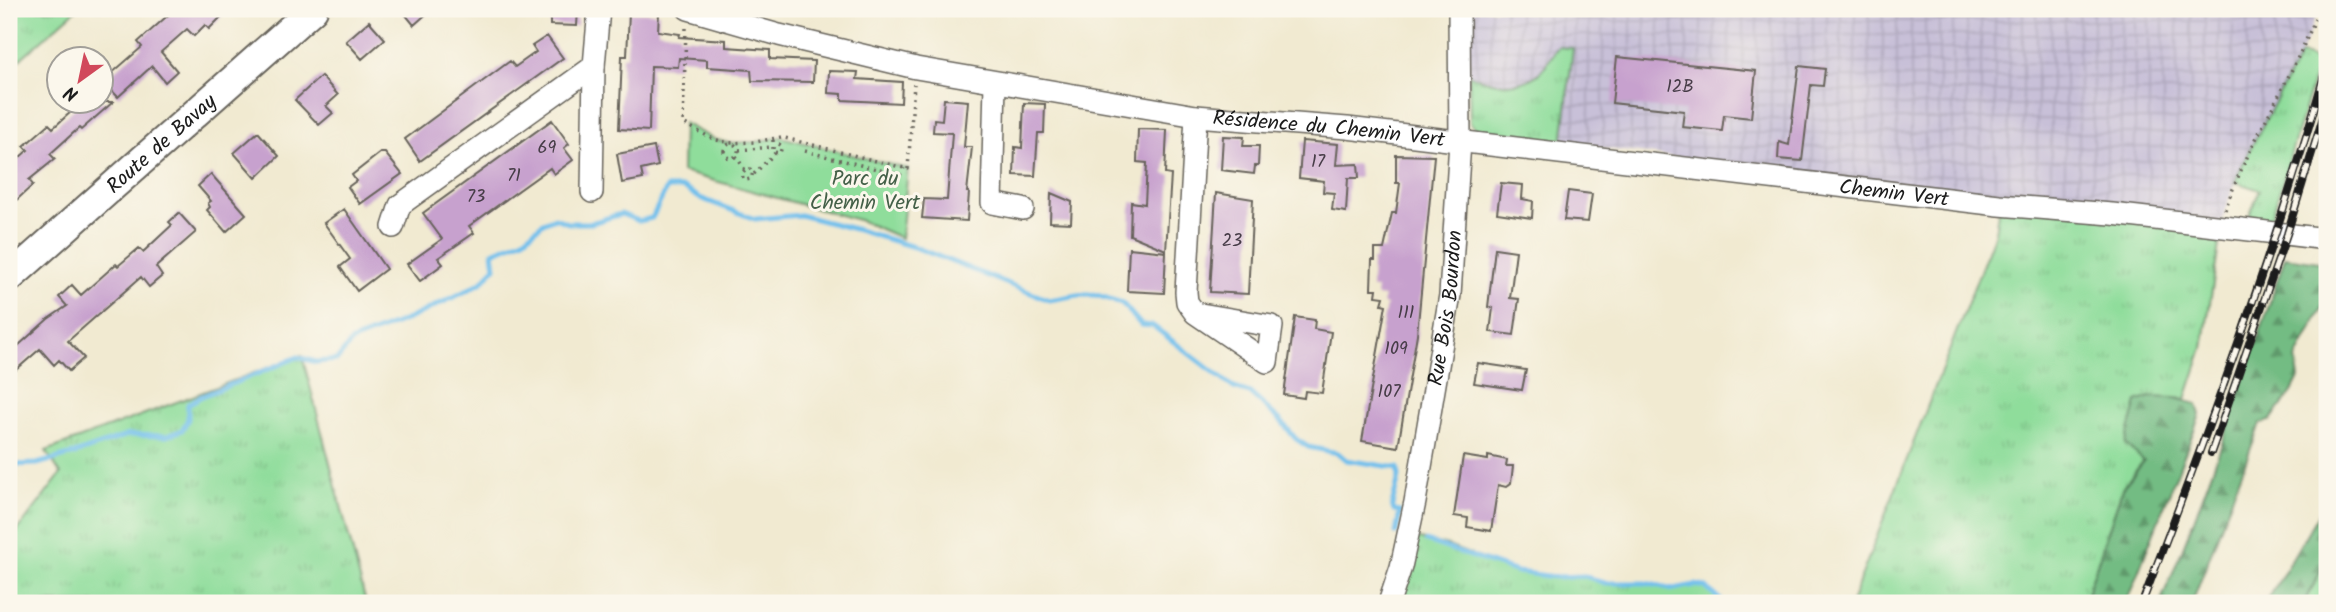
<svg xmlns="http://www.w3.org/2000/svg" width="2336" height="612" font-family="Kalam,sans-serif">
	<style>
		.industrial { fill: url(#industrial-grid) }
		.grass { fill: url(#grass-tufts); stroke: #567c5c; stroke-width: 2 }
		.forest { fill: url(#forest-firs); stroke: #486c50; stroke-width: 2 }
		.park { fill: #8fdd9b; stroke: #567c5c; stroke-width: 2 }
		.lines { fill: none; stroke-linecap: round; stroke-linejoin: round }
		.stream { stroke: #72c0ec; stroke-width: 5 }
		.building { fill: #c7a1ce }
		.street-casing { stroke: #67645b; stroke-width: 24 }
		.secondary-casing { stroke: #67645b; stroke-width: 32 }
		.path { stroke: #67645b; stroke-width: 3.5; stroke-dasharray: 2 5; stroke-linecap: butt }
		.street { stroke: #fff; stroke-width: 21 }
		.secondary { stroke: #fff; stroke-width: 28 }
		.rail-casing { stroke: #1c1c1c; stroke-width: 8 }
		.rail { stroke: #fbf7ec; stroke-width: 5; stroke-dasharray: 16; stroke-linecap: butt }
		.labels { text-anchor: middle; stroke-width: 6; stroke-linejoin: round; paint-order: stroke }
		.number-label { font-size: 18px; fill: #473d48 }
		.street-label { font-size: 21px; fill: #1c1c1c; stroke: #fbf7ec }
		.park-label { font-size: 21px; fill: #446048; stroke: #fbf7ec }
	</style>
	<defs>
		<pattern id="industrial-grid" width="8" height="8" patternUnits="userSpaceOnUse" patternTransform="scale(1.75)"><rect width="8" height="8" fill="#c8c0d8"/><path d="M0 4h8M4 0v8" fill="none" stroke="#aba4b9"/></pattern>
		<pattern id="grass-tufts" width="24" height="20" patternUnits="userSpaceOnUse" patternTransform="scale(1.75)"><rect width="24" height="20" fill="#8fdd9b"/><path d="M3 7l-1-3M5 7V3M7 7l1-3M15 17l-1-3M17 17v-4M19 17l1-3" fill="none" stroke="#7bbd85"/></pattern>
		<pattern id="forest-firs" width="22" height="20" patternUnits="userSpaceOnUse" patternTransform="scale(1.75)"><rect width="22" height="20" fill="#73bc83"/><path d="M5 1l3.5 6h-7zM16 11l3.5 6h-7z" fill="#5e986a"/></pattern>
	</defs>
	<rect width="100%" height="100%" fill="#fbf7ec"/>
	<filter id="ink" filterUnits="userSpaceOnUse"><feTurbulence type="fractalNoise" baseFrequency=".0143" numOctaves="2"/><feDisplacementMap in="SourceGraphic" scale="14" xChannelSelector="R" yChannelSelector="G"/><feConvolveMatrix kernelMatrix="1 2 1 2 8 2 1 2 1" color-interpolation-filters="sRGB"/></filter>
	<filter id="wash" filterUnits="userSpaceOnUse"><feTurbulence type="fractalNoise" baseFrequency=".00686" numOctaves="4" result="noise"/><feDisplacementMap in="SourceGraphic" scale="28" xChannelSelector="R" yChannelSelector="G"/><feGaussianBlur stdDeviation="1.57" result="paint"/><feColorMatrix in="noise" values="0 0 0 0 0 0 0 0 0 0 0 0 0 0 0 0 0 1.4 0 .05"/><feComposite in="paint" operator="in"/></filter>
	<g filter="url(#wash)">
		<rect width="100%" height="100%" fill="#f1ead1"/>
		<path class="industrial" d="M1468 9H2319L2300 55 2246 157 2225 209 2222 226 1480 133 1470 123Z"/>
		<path class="grass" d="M9 9H77L9 69Z
			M1558 47 1573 48 1562 144 1480 133 1470 123 1469 75C1490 83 1519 90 1538 74 1546 67 1552 55 1558 47Z
			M2300 55 2310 57 2318 64 2271 219 2249 217 2260 190 2235 182 2246 157Z
			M1999 205 2222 226 2203 348 2186 399 2175 398 2144 460 2123 487 2084 603H1851L1995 233Z
			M302 355 366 603H18L9 594V542L61 474 46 451Z
			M1408 536 1448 546 1517 572 1555 577 1585 576 1605 583H1645L1674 589 1695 585 1705 587 1724 603H1389Z
			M2327 557V603H2305Z"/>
		<path class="forest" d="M2285 257 2327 263V298L2296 359 2299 378 2292 392 2270 421 2260 424 2192 603H2160C2209 490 2246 374 2285 257Z
			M2150 397 2175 398 2197 404 2200 415 2126 603H2084L2123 487 2144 461 2125 444 2137 402Z
			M2327 499V557L2305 603H2266Z"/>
		<path class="park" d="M683 123 713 139 729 143 756 142 781 137 908 169 901 238 862 221 682 172Z"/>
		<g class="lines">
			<path class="stream" d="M9 463 11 465 37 464 77 453 128 435 167 436 182 430 188 419V404L200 397 298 357 316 362 337 360 352 341 408 319 460 294 482 282 495 267 493 252 524 239 543 223 555 218 568 223H591L621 214 639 221 652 218 667 188H683L700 198 755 219 800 215 858 230 917 248 1049 300 1078 295H1096L1122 303 1141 325 1153 326 1234 388 1250 393 1281 421 1296 439 1308 447 1338 453 1346 460 1398 468 1399 477 1392 505 1394 511 1400 512 1396 533
				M1426 541 1517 572 1555 577 1585 576 1605 583H1645L1674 589 1695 585 1705 587 1724 603"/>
		</g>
		<g id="blocks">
			<path class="building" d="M175 9H229L209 29 205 25 194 36 187 29 161 52 177 71 165 82 152 66 118 97 103 81 142 47 138 42Z
				M401 9H432L414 25Z
				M550 9H578L577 26 550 25Z
				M629 12 659 13 658 31 680 34 679 37 726 40V47L770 50V59L814 61 813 82 752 81 751 70 707 67V60L679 58 678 67 651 66 649 131 619 129 622 56H627Z
				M369 21 385 39 362 59 346 41Z
				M547 36 563 58 420 161 405 139 510 61 515 67 536 52 532 46Z
				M1617 57 1756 71 1751 118 1724 115 1722 131 1682 127 1684 111 1612 103Z
				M1799 66 1825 69 1823 86 1811 85 1802 161 1778 159 1779 142 1789 145Z
				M829 71 858 72 857 79 902 82 901 103 842 100V94L828 93Z
				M321 76 338 95 326 106 333 113 319 125 295 100Z
				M944 99 968 101 964 147H972L967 192H969L967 221 922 218 924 199 947 200 952 133 933 132 934 119 942 120Z
				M82 102H113L81 130 79 128 50 154 55 159 29 180 33 185 9 207V167L28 150 24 146 49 124 53 128Z
				M1024 103 1045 104 1044 133H1038L1035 176 1014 175 1015 147 1022 148Z
				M552 120 569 144 564 148 573 160 554 174 550 168 469 226 474 233 438 258 443 264 420 281 407 264 442 239 423 213Z
				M1138 129 1167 130 1165 174 1171 175 1166 250 1130 235 1131 202 1145 204 1147 163 1137 162Z
				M258 132 279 156 256 178 234 153Z
				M1223 136 1244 137 1243 146H1259L1258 166H1255L1254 174 1221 170Z
				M1302 141 1338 144 1336 165 1358 164 1359 178H1348L1346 212 1332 210 1334 193 1323 192 1324 181 1299 178Z
				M654 147 658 166 641 170 643 179 622 183 617 154Z
				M380 153H385L402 174 360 204 348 187 356 181 352 175Z
				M1396 155 1434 156 1417 334 1398 447 1362 441 1386 305 1382 304 1384 297 1376 296 1377 289H1371L1372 260H1375V249H1384L1392 213H1396L1400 183H1396Z
				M211 174 246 214 226 232 207 210 210 207 208 203 211 201 198 186Z
				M1501 183 1523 185 1522 199 1533 201 1532 218 1497 213Z
				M1568 191 1592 194 1588 222 1564 220Z
				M1051 193 1072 202 1071 223 1050 222Z
				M1216 193 1253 199 1248 294 1210 292Z
				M344 209 386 269 357 291 340 267 350 259 324 223Z
				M179 213 196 232 156 267 162 276 149 287 141 277 68 341 84 358 69 371 59 360 54 365 40 349 9 376V354L48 319 67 306 59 297 72 285 81 295 116 264 118 266 139 248 143 252 172 225 169 222Z
				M1129 248 1166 252 1164 293 1127 291Z
				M1495 248 1516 251 1510 298 1519 299 1514 335 1490 332 1493 308 1488 307Z
				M1295 317 1315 320 1314 329 1331 332 1322 393 1305 391 1304 398 1284 395Z
				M1478 363 1526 370 1522 390 1474 383Z
				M1463 456 1488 460V456L1507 460 1506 466H1513L1511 483 1506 487 1498 485 1491 531 1467 527 1468 518 1454 516Z"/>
		</g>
	</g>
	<g filter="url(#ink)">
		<use href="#blocks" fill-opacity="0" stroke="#67645b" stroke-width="2"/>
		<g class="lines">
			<defs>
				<g id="street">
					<path id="s1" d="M688 9 779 35 916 68 1196 116 1347 128 1999 205 2112 214 2327 239"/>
					<path d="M995 83 992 203 1023 209"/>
					<path d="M592 192 594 66 599 9"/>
					<path d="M393 227 400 205 594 66"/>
					<path d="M1195 313 1272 326 1267 362 1195 313 1187 302 1186 292 1196 116"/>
					<path id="s2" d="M1389 603 1401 567 1415 502 1450 295 1460 142 1459 9"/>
				</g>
				<g id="secondary">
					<path id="s3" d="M9 278 313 9"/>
				</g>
			</defs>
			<use href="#street" class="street-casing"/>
			<use href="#secondary" class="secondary-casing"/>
			<path class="path" d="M686 28 683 123 713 139 729 143 756 142 781 137 908 169 914 84
				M773 140V152L780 153 782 146 779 144H774
				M724 151a7 7 0 1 1 14 0a7 7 0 1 1-14 0Z
				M739 150 772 147
				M805 151 900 175 904 168
				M736 156 745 170 750 169 753 172 751 179 746 180 743 178 742 173 745 170
				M754 174 775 153
				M2225 210C2250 139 2293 78 2319 9"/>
			<use href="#street" class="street"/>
			<use href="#secondary" class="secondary"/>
			<defs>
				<path id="rail" d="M2211 453 2287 234 2327 104
					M2142 603C2211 426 2275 248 2327 65"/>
			</defs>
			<use href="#rail" class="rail-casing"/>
			<use href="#rail" class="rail"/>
		</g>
	</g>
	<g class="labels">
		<g class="number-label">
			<text x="1680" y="92">12B</text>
			<text x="547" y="153">69</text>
			<text x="1318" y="167">17</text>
			<text x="514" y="181">71</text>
			<text x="476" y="202">73</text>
			<text x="1232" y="246">23</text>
			<text x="1406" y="318">111</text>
			<text x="1396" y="354">109</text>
			<text x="1389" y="397">107</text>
		</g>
		<g class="street-label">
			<text dy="7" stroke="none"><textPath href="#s1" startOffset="653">Résidence du Chemin Vert</textPath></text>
			<text dy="7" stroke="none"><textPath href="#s3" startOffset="203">Route de Bavay</textPath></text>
			<text dy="7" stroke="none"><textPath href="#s1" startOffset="1222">Chemin Vert</textPath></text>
			<text dy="7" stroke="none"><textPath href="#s2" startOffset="301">Rue Bois Bourdon</textPath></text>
		</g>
		<g class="park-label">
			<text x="865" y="185">Parc du<tspan x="865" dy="24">Chemin Vert</tspan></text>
		</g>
	</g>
	<rect width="2336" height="612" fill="none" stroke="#fbf7ec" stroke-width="35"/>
	<g transform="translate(80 80) rotate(213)"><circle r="33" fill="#fbf7ec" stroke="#a29f99" stroke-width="2"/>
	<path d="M0-5L12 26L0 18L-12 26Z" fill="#d1495b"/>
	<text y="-10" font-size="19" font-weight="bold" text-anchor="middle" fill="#1c1c1c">N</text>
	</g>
</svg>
